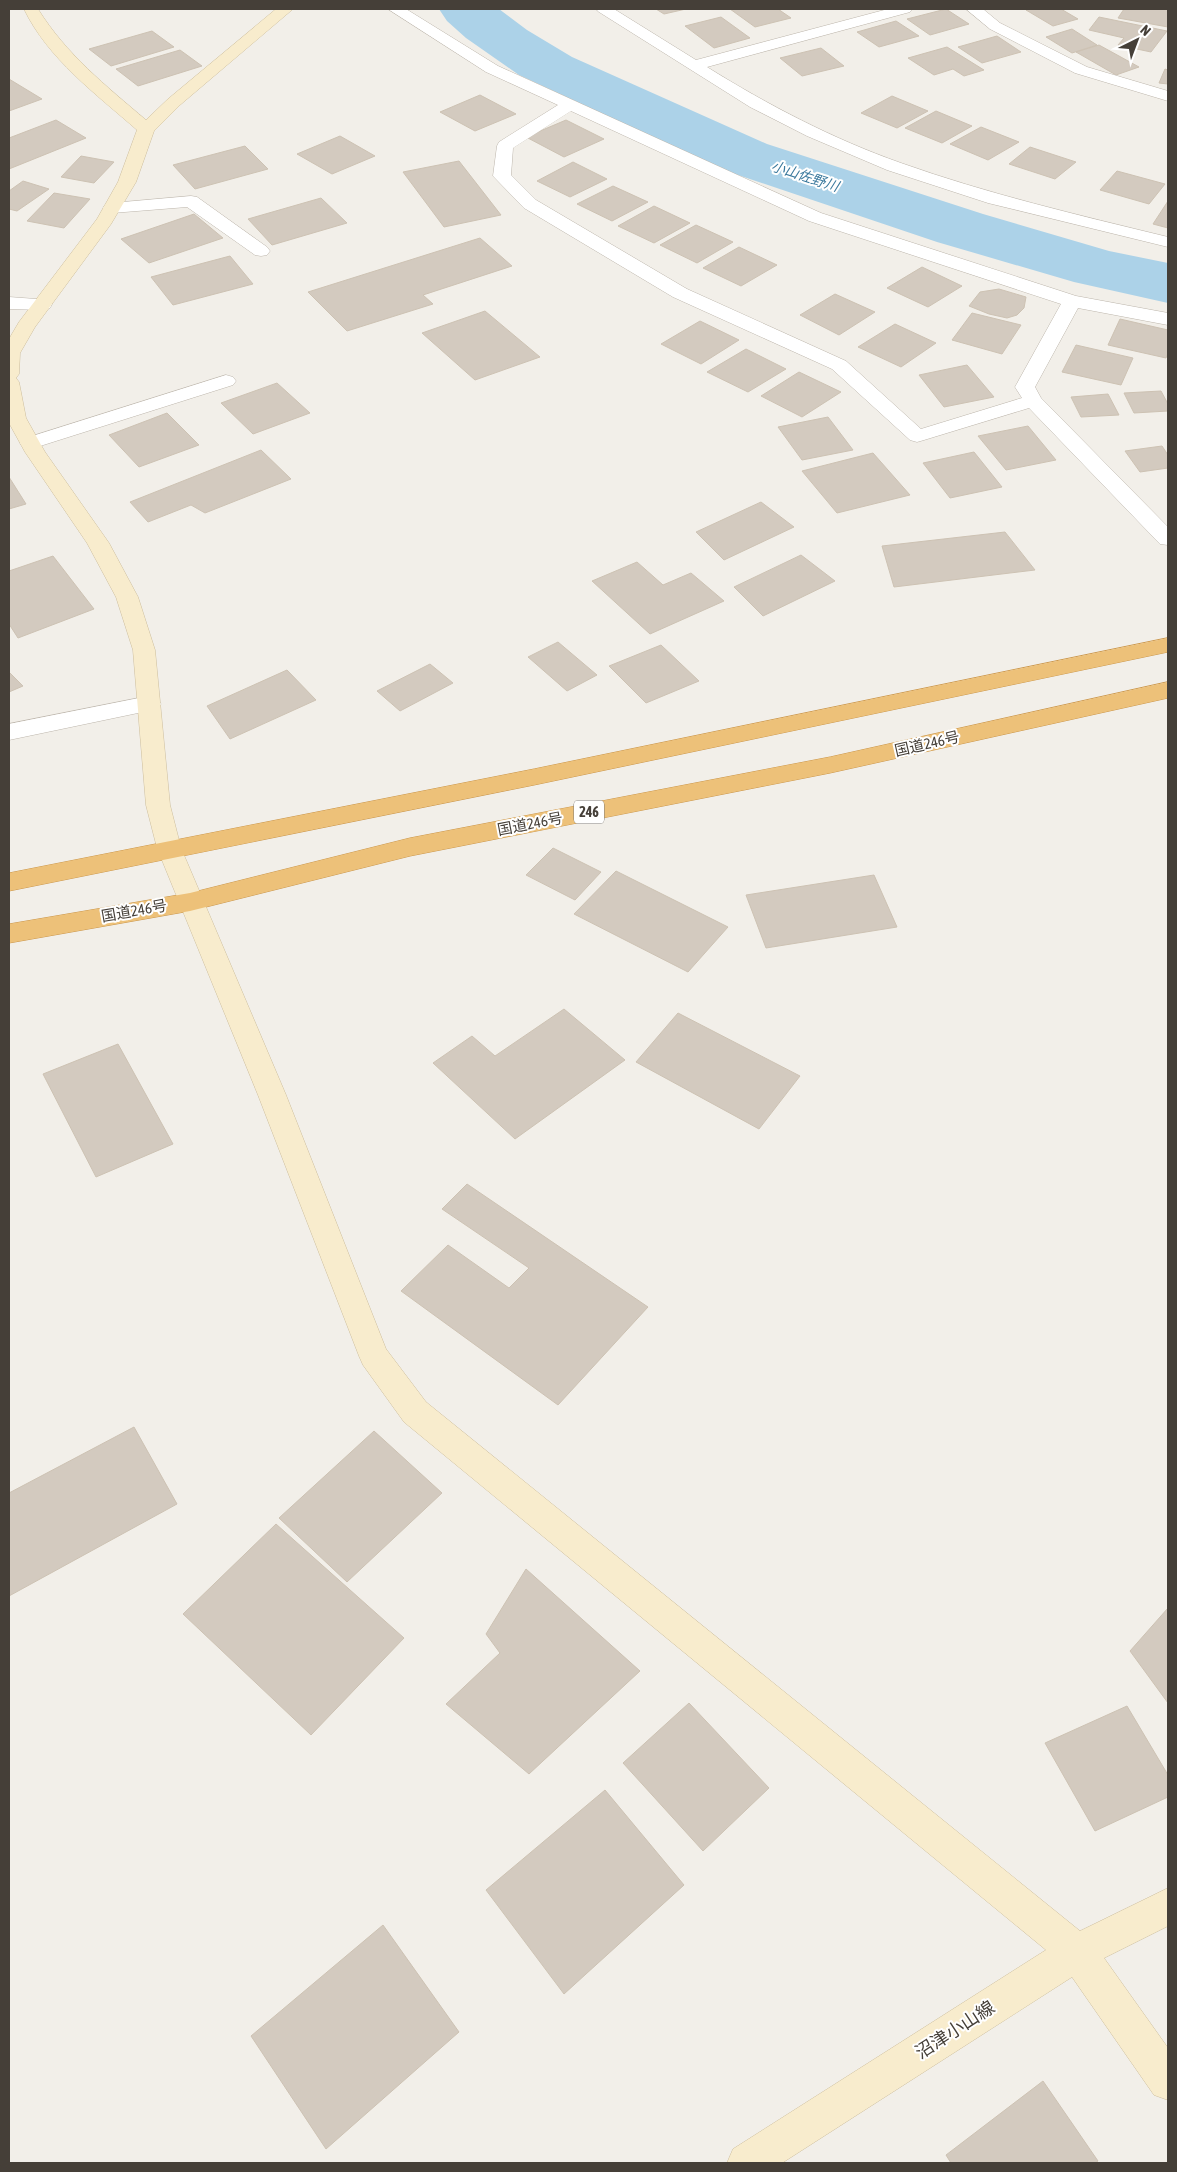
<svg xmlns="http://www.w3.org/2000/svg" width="1177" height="2172" font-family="'Asap Condensed','Noto Sans JP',sans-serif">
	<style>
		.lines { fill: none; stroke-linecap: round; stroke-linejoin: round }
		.river { fill: #acd2e8; fill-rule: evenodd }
		.building { fill: #d3cabf; stroke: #cdc2b3 }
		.street-casing { stroke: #bdb6ac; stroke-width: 1 }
		.secondary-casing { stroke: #cdbe9d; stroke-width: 1 }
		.highway-casing { stroke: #cb964a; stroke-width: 1 }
		.street { fill: #fff; fill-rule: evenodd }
		.secondary { fill: #f8eccd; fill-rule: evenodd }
		.highway { fill: #edc179; fill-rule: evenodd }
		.labels { text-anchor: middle; stroke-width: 4; stroke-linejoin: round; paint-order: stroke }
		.far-water-label { font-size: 14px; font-style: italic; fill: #3b799d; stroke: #fff }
		.shield { fill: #fff; stroke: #7d7974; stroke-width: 1 }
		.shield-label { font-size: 14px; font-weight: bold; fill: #453f38 }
		.street-label { font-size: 15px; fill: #453f38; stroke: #fff }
		.near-street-label { font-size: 18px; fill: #453f38; stroke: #fff }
	</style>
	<rect width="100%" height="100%" fill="#f2efe9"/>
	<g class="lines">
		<path class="river" d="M439 9H499L527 30 572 57 767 144 983 214 1109 251 1168 263V303L1074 282 937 242 723 170 519 75 466 38 447 21Z"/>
	</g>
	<path class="building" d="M656 9H686L664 14Z
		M730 9H778L791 18 755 27Z
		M946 9 969 24 930 35 907 19Z
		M1031 9H1061L1078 19 1053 26 1026 10Z
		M1124 9H1168V27L1118 18Z
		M721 17 750 38 714 48 685 26Z
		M1099 17 1167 31 1151 52 1118 45 1124 38 1089 30Z
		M896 21 919 36 879 47 857 32Z
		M1072 29 1097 45 1072 53 1046 37Z
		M152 31 174 47 111 66 89 49Z
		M997 36 1021 52 982 63 958 47Z
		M1099 45 1139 67 1116 75 1076 52Z
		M947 47 984 70 964 76 953 69 934 75 908 58Z
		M821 48 844 66 802 76 780 58Z
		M180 50 202 66 138 86 116 69Z
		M1165 69 1168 70V84L1159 83Z
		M9 79 42 99 9 111Z
		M480 95 516 114 475 131 440 112Z
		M892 96 928 111 897 128 861 113Z
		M936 111 972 126 942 143 905 128Z
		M56 120 86 138 9 169V138Z
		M566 120 604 139 564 157 526 137Z
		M981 127 1019 142 988 160 950 144Z
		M340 136 375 156 332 174 297 154Z
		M245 146 268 169 195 189 173 165Z
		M1030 147 1076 162 1055 179 1009 164Z
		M81 156 114 162 94 183 61 177Z
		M459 161 501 215 444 227 403 172Z
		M573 162 607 179 570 197 537 181Z
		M1117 171 1165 184 1149 204 1100 190Z
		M23 181 49 189 17 211 9 209V191Z
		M613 186 648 202 612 221 577 204Z
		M54 193 90 199 64 228 27 221Z
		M321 198 347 223 272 245 248 219Z
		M1168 201V228L1153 224Z
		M654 206 690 223 654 243 618 226Z
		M194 214 223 238 149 263 121 239Z
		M696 225 733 242 697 263 660 245Z
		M480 238 512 266 423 295 433 304 347 331 308 292Z
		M739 247 777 265 741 286 703 268Z
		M230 256 253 284 173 305 151 277Z
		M922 267 962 286 928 307 887 288Z
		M999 289 1026 297 1024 308 1017 315 1007 318 989 314 969 306 980 292Z
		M835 294 875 312 839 335 800 315Z
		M485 311 540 357 475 380 422 333Z
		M972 313 1021 325 1002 354 952 340Z
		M1120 319 1168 330V353L1166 358 1108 345Z
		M700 321 739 340 701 364 661 344Z
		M895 324 936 343 901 367 858 347Z
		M1076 345 1133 358 1121 385 1062 372Z
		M746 349 786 369 748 392 707 372Z
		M967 365 994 397 944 407 919 375Z
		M799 372 841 392 802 417 761 396Z
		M277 383 310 413 253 434 221 403Z
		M1161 391 1168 404V411L1134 413 1124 393Z
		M1108 394 1119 415 1081 417 1071 397Z
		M167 413 199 445 139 467 109 435Z
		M828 417 853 450 802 460 778 427Z
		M1028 426 1056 460 1006 470 978 436Z
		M1162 446 1168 455V468L1140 472 1125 451Z
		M261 450 291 479 205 513 191 505 148 522 130 502Z
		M974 452 1002 487 950 498 923 463Z
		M873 453 910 495 837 513 802 471Z
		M9 477 26 504 9 509Z
		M761 502 794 527 724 560 696 532Z
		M1005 532 1035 570 894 587 882 546Z
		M801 555 835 581 763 616 734 587Z
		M53 556 94 609 18 638 9 624V571Z
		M637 562 663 585 691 573 724 601 650 634 592 581Z
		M558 642 597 675 567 691 528 657Z
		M661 645 699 681 646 703 609 666Z
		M430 664 453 683 400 711 377 691Z
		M287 670 316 700 230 739 207 706Z
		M9 672 23 686 9 692Z
		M553 848 601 872 575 900 526 875Z
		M616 871 728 927 688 972 574 914Z
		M874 875 897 927 766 948 746 895Z
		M564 1009 625 1060 515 1139 433 1063 472 1036 495 1056Z
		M678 1013 800 1076 759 1129 636 1062Z
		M118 1044 173 1144 96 1177 43 1074Z
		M467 1184 648 1307 558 1405 401 1291 448 1245 509 1288 529 1268 442 1209Z
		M134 1427 177 1504 9 1596V1493Z
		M374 1431 442 1493 347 1582 279 1518Z
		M276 1524 404 1638 311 1735 183 1614Z
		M526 1569 640 1671 529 1774 446 1704 500 1653 486 1634Z
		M1168 1608V1703L1130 1651Z
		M689 1703 769 1788 703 1851 623 1763Z
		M1127 1706 1168 1775V1797L1095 1831 1045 1743Z
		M605 1790 684 1885 564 1994 486 1890Z
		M383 1925 459 2032 326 2149 251 2036Z
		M1043 2081 1098 2161 1095 2163H951L946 2155Z"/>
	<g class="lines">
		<defs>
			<path id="street" d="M388 9H406L498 66 821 213 1076 296 1168 313V325L1078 308 1035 387 1041 398 1168 527V545L1160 544 1029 408 924 440 917 442 910 440 832 369 673 297 524 208 493 176 497 146 499 142 558 105 486 72ZM571 111 809 221 1061 304 1015 387 1022 398 921 429 846 361 687 289 536 200 511 175 513 148Z
				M596 9H614L696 60 888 9H912L910 12 707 67C768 105 833 139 901 163 988 194 1078 215 1168 237V247L988 203 887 170 807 136 750 107 599 12Z
				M966 9H983L1000 23 1087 67 1168 91V101L1075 73 990 29Z
				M191 196 197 197 267 247 270 251 267 255 261 256 255 255 187 207 112 213 106 212 103 208 106 204 112 203Z
				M9 297 50 300 52 304 50 308 43 310 9 309Z
				M226 375 233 377 236 381 233 385 37 447 30 449 23 447 20 443 23 439Z
				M149 696 157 699 161 704 157 709 9 740V724Z"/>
			<path id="secondary" d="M24 9H38C66 54 106 86 146 120L168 99 276 9H293L180 105 154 131 136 182 111 224 35 327 20 353 19 374 16 378 19 382 26 418 45 452 109 543 138 597 155 650 170 805 181 848 286 1095 386 1349 426 1402 1080 1931 1168 1888V1926L1104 1958 1168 2048V2100L1154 2095 1072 1977 782 2163H727L733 2149 1046 1950 404 1422 363 1365 359 1356 258 1095 157 848 146 805 133 650 116 597 87 543 25 452 9 423V339L19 322 97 219 118 182 137 130C96 94 48 59 24 9Z"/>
			<path id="highway" d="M1168 638V652L534 785 9 891V873L534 769Z
				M1168 682V698L830 773 410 856 190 911 9 943V924L190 893 410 838 830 757Z"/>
		</defs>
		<use href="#street" class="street-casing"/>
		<use href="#secondary" class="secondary-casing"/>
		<use href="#highway" class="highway-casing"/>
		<use href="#street" class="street"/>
		<use href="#secondary" class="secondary"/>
		<use href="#highway" class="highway"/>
	</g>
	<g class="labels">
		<g class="far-water-label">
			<text transform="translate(805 176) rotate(18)" y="5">小山佐野川</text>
		</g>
		<rect class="shield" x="574" y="800.5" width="30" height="23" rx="4"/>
		<g class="shield-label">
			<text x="589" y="817">246</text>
		</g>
		<g class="street-label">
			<text transform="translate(927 744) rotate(-13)" y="5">国道246号</text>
			<text transform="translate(530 824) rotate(-11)" y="5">国道246号</text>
			<text transform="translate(134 911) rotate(-10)" y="5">国道246号</text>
		</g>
		<g class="near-street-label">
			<text transform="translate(955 2030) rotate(-33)" y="6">沼津小山線</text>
		</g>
	</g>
	<rect width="1177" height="2172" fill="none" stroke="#453f38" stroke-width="20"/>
	<g transform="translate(1137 40) rotate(42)" stroke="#ffffff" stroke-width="4" paint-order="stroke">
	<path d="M0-4L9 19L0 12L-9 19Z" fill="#453f38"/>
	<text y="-8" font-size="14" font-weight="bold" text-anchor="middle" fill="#453f38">N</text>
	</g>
</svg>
